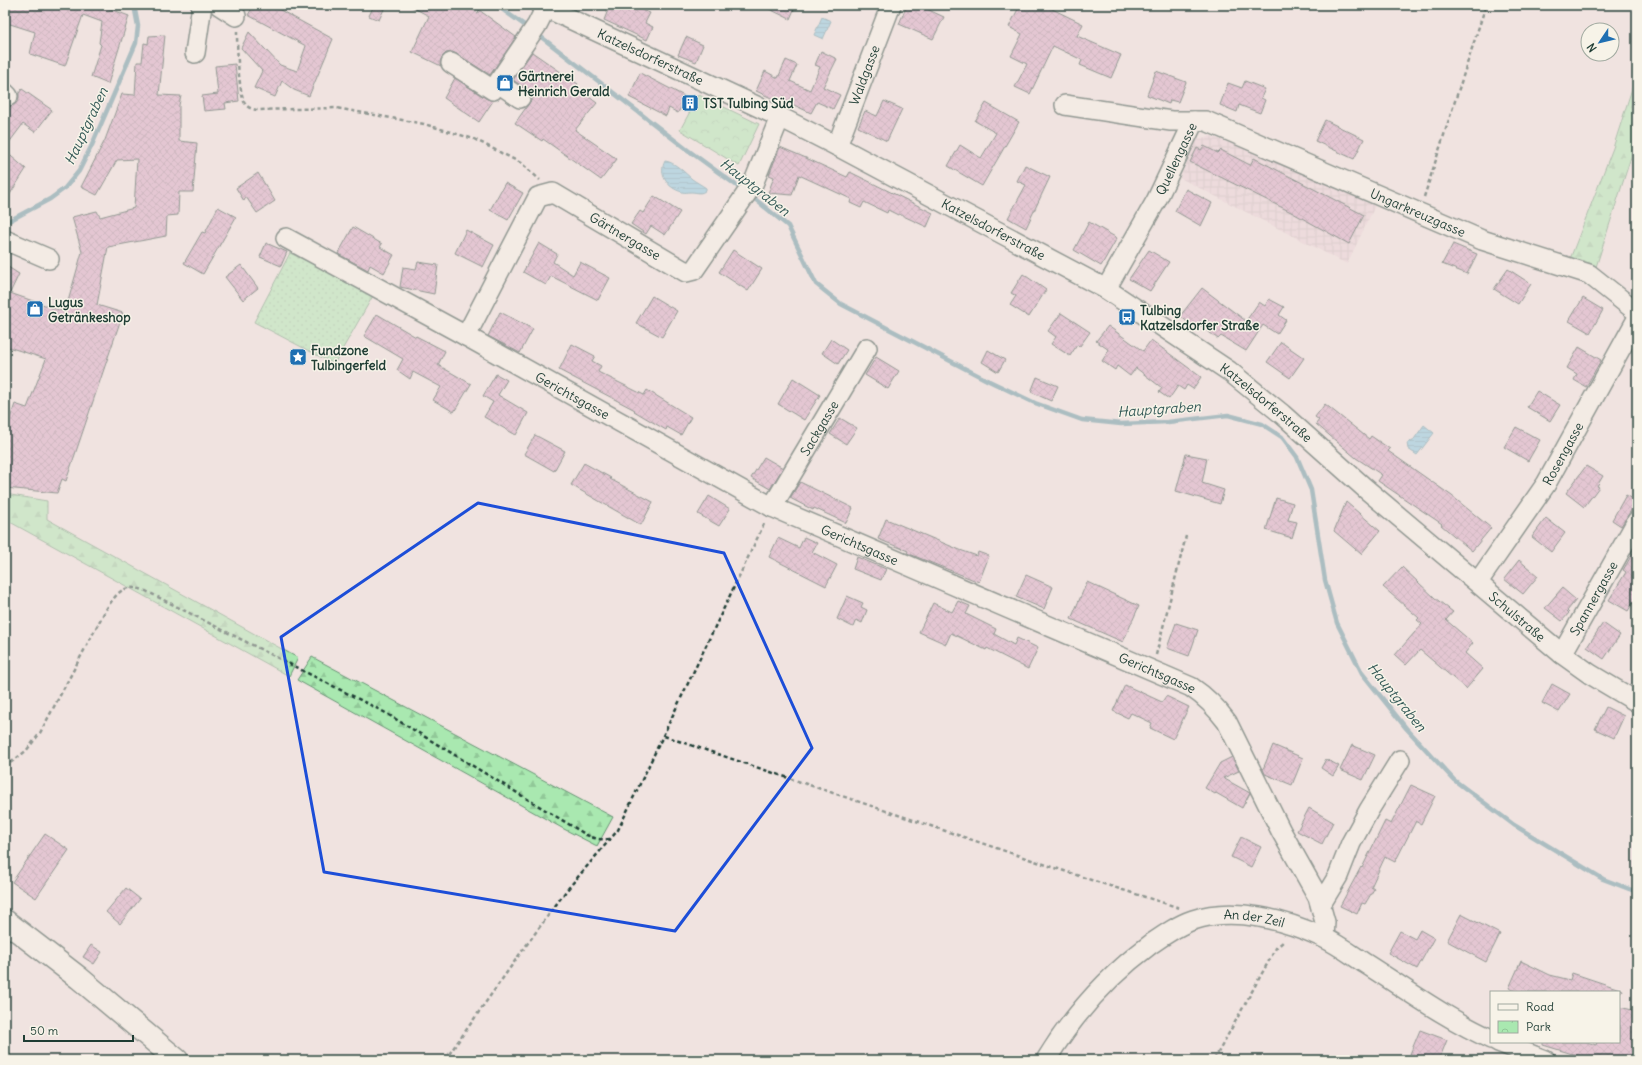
<svg xmlns="http://www.w3.org/2000/svg" width="1642" height="1065" font-family="Delius,sans-serif">
	<style>
		.industrial { fill: url(#industrial-grid) }
		.grass { fill: url(#grass-dots); stroke: #649272 }
		.forest { fill: url(#forest-firs); stroke: #649272 }
		.park { fill: url(#park-crowns); stroke: #649272 }
		.water { fill: url(#water-rules); stroke: #598f9b }
		.lines { fill: none; stroke-linecap: round; stroke-linejoin: round }
		.stream { stroke: #598f9b; stroke-width: 4.5 }
		.building { fill: url(#building-cross-hatch); stroke: #1f3d34 }
		.minor-casing { stroke: #1f3d34; stroke-width: 22 }
		.major-casing { stroke: #1f3d34; stroke-width: 25 }
		.path { stroke: #1f3d34; stroke-width: 2.5; stroke-dasharray: 4 3; stroke-linecap: butt }
		.minor { stroke: #f7f3e8; stroke-width: 19 }
		.major { stroke: #f7f3e8; stroke-width: 22 }
		.marked { fill: none; stroke: #1d4ed8; stroke-width: 3; stroke-linejoin: round }
		.labels { text-anchor: middle; stroke-width: 3; stroke-linejoin: round; paint-order: stroke }
		.street-label { font-size: 13px; fill: #1f3d34; stroke: #f7f3e8 }
		.poi-label { font-size: 13px; font-weight: bold; fill: #1f3d34; stroke: #f7f3e8; text-anchor: start }
		.water-label { font-size: 14px; font-style: italic; fill: #325856; stroke: #f7f3e8 }
	</style>
	<defs>
		<pattern id="industrial-grid" width="8" height="8" patternUnits="userSpaceOnUse"><rect width="8" height="8" fill="#e8d0d7"/><path d="M0 4h8M4 0v8" fill="none" stroke="#c7b4b9"/></pattern>
		<pattern id="grass-dots" width="8" height="8" patternUnits="userSpaceOnUse"><rect width="8" height="8" fill="#a9e8b0"/><path d="M2 2h.1M6 6h.1" fill="none" stroke="#91c898" stroke-width="1.8" stroke-linecap="round"/></pattern>
		<pattern id="forest-firs" width="22" height="20" patternUnits="userSpaceOnUse"><rect width="22" height="20" fill="#a9e8b0"/><path d="M5 1l3.5 6h-7zM16 11l3.5 6h-7z" fill="#91c898"/></pattern>
		<pattern id="park-crowns" width="20" height="18" patternUnits="userSpaceOnUse"><rect width="20" height="18" fill="#a9e8b0"/><path d="M2 6a3 3 0 1 1 6 0M12 15a3 3 0 1 1 6 0" fill="none" stroke="#91c898"/></pattern>
		<pattern id="water-rules" width="6" height="5" patternUnits="userSpaceOnUse"><rect width="6" height="5" fill="#7fc6e0"/><path d="M0 2.5h6" fill="none" stroke="#67a2b6"/></pattern>
		<pattern id="building-cross-hatch" width="8" height="8" patternUnits="userSpaceOnUse"><rect width="8" height="8" fill="#d4a3c2"/><path d="M0 0l8 8M0 8l8-8" fill="none" stroke="#ab869e"/></pattern>
	</defs>
	<rect width="100%" height="100%" fill="#f0e3e0"/>
	<filter id="ink" filterUnits="userSpaceOnUse"><feTurbulence type="fractalNoise" baseFrequency=".025" numOctaves="2"/><feDisplacementMap in="SourceGraphic" scale="8" xChannelSelector="R" yChannelSelector="G"/><feConvolveMatrix kernelMatrix="1 2 1 2 8 2 1 2 1" color-interpolation-filters="sRGB"/></filter>
	<g filter="url(#ink)">
		<path class="industrial" d="M1210 136 1273 159 1375 206 1347 264 1180 178 1197 139Z"/>
		<path class="grass" d="M290 253 374 294 334 364 254 322Z"/>
		<path class="forest" d="M1637 73V138L1596 267 1570 259 1613 148Z
			M5 494 47 501V519L298 658 289 676 10 522 5 524Z
			M312 657 613 817 597 846 562 828 297 680Z"/>
		<path class="park" d="M699 95 759 124 739 166 680 130Z"/>
		<path class="water" d="M822 17 831 21 823 39 814 35Z
			M665 161C675 162 685 173 692 179 696 182 702 185 706 188V190C701 195 697 192 691 192 688 192 685 193 682 192 667 188 658 174 665 161Z
			M1424 425 1434 433 1417 455 1408 449 1407 443 1409 441 1412 442Z"/>
		<g class="lines">
			<path class="stream" d="M496 5 530 29
				M536 33 685 148 744 191
				M750 195 788 226 816 284 841 304 987 380 1035 403 1082 420 1121 424 1168 422 1228 415 1262 424 1282 437 1297 457 1311 490 1325 580 1337 623 1362 673 1406 728 1454 780 1514 825 1603 879 1637 892
				M5 223 50 199 65 188 79 171 92 145 136 43 138 26 134 5"/>
		</g>
		<path class="building" d="M11 5H100L129 16 108 84 91 77 101 45 99 43 102 22 83 15 65 66 30 54 35 32 7 23Z
			M254 5H271L333 39 309 96 294 90 282 81 275 97 254 88 262 71 241 48 249 32 280 65 297 71 306 46 248 15Z
			M374 5H386L379 20 369 16Z
			M408 5H464L478 13 479 10 516 37 490 75 457 54 452 52 446 53 442 57 440 62 441 66 412 52 429 16Z
			M610 5H637L636 8 650 13 645 23 653 27 647 40 604 20Z
			M761 5H796L790 19Z
			M907 5H918L944 17 933 39 899 24Z
			M1020 5H1044L1083 24 1077 36 1121 55 1111 78 1080 65 1082 60 1053 46 1030 94 1015 87 1027 64 1011 56 1022 34 1009 27Z
			M165 35 159 95 181 96 179 105V141L197 143 193 192H179L178 215 167 216 166 236 108 247 97 305 123 313 66 481 62 479 57 493 5 488V433L15 404 27 408 46 359 5 346V265L19 274 10 293 65 312 82 252 72 217 97 211 100 217 134 208 137 159 117 160 97 195 81 187 105 140 122 94 135 95 137 62H142L144 43 148 44 149 36Z
			M686 37 703 45 696 62 678 55Z
			M821 51 837 59 823 87 840 95 833 109 817 102 811 113 781 99 780 102 756 91 765 71 778 78 786 60 797 65 790 81 810 90 820 67 815 65Z
			M532 52 578 84 576 87 597 103 575 130 617 159 601 180 543 139 542 141 515 123 535 95 513 80Z
			M235 64 239 101 225 103 226 109 204 111 202 96 218 94 215 66Z
			M1156 71 1186 82 1178 102 1170 100 1169 104 1147 95Z
			M640 73 686 97 678 113 669 108 666 116 629 97Z
			M455 78 487 99 493 101 479 122 444 98Z
			M1245 81 1265 89 1261 98 1265 100 1260 113 1239 105 1237 112 1220 105 1228 83 1242 88Z
			M22 89 52 110 35 132 23 124 5 148V111L8 107 16 103 19 98V93Z
			M884 101 902 109 887 141 858 127 865 111 877 116Z
			M986 103 1019 122 982 186 948 166 960 145 981 158 996 133 975 121Z
			M1325 120 1364 139 1354 159 1315 141Z
			M1204 146 1218 153 1221 150 1250 165 1254 158 1364 215 1349 244 1291 212 1190 162 1197 148 1201 150Z
			M780 147 806 158 847 177 850 172 933 213 927 227 899 214 898 215 888 210 887 213 864 202 861 208 850 203 851 199 799 175 792 195 768 193 774 177 769 175Z
			M5 151 26 169 5 202Z
			M1025 165 1050 177 1026 228 1008 218 1026 185 1017 181Z
			M258 173 275 201 257 213 246 197 244 201 236 188Z
			M505 183 523 193 508 220 490 210Z
			M1186 189 1212 203 1201 226 1175 211Z
			M654 196 680 212 665 235 651 226 646 234 631 224 640 211 643 213Z
			M218 207 236 217 203 274 184 263 202 232 205 233Z
			M1089 222 1117 238 1101 266 1074 250Z
			M353 227 382 244 380 247 394 255 384 273 370 265 368 270 338 254Z
			M466 230 494 245 483 267 455 253Z
			M266 243 287 252 281 266 260 257Z
			M539 243 557 254 553 262 573 275 580 262 610 278 598 300 551 276 546 285 523 272Z
			M1453 244 1477 254 1467 274 1442 264Z
			M733 250 762 269 748 291 719 272Z
			M1149 250 1169 262 1150 291 1129 279Z
			M418 262 438 265 434 294 400 287 403 267 416 269Z
			M241 265 258 288 243 300 225 277Z
			M1508 269 1531 284 1518 304 1494 289Z
			M1023 274 1046 290 1029 317 1010 305 1016 296 1011 293Z
			M1202 288 1246 321 1259 302 1265 306 1269 299 1284 307 1279 315 1286 320 1277 334 1263 325 1246 351 1221 336 1218 339 1197 323 1194 327 1180 316Z
			M652 296 677 311 662 337 636 323Z
			M1583 298 1603 310 1590 333 1569 321Z
			M500 312 533 329 520 353 488 336Z
			M1061 313 1090 332 1080 346 1077 345 1070 356 1051 344 1056 337 1048 331Z
			M377 314 416 337V336L445 351 438 365 471 384 454 412 433 400 441 387 413 372 410 379 397 370 403 359 364 336Z
			M1108 326 1143 351 1151 340 1201 377 1193 389 1187 385 1184 390 1178 386 1169 399 1159 392 1162 388 1136 368 1130 376 1117 366 1115 370 1102 361 1109 350 1096 341Z
			M831 339 847 350 838 364 822 353Z
			M1281 342 1304 358 1290 378 1267 362Z
			M572 344 595 356 592 361 601 366 598 372 644 395 647 390 691 417 681 435 667 427 666 430 634 411 635 410 559 370Z
			M1579 347 1601 360 1586 387 1574 380 1577 374 1567 368Z
			M988 350 1005 360 998 372 982 362Z
			M876 357 899 371 888 389 865 375Z
			M496 374 507 380 498 395 528 413 516 435 484 417 493 402 483 396Z
			M1037 377 1058 386 1051 401 1031 392Z
			M793 378 820 395 804 420 778 404Z
			M1537 391 1560 405 1550 421 1527 407Z
			M1325 404 1369 439 1371 436 1390 449 1388 451 1452 496 1491 528 1472 551 1441 525 1442 524 1378 481 1382 475 1356 458 1316 424 1319 420 1315 417Z
			M840 418 857 428 846 444 830 434Z
			M1516 427 1540 440 1528 461 1504 447Z
			M535 435 565 451 554 471 524 454Z
			M1186 454 1207 458 1202 483 1224 490 1220 504 1176 491Z
			M764 457 783 468 770 489 751 478Z
			M584 463 611 478 610 479 653 502 641 525 571 485Z
			M1586 466 1603 476 1597 486 1599 487 1584 507 1566 493Z
			M800 482 853 508 846 523 814 508 813 510 790 498Z
			M1626 495 1637 501 1621 526 1612 520Z
			M709 496 730 509 719 526 698 514Z
			M1276 498 1293 503 1288 520 1297 522 1292 538 1266 530Z
			M1346 502 1380 531 1361 554 1334 531Z
			M1546 518 1565 533 1551 552 1532 537Z
			M886 519 960 550 977 556 978 552 989 556 979 582 907 553 908 551 878 539Z
			M804 537 817 543 812 552 837 565 826 586 769 557 778 538 799 548Z
			M1637 546V596L1628 611 1609 600 1626 572 1623 570Z
			M857 557 886 569 881 580 853 569Z
			M1519 560 1538 576 1523 594 1504 579Z
			M1402 567 1435 598 1453 612 1446 620 1473 643 1465 653 1483 669 1466 689 1420 650 1406 665 1395 655 1422 624 1417 620 1419 618 1383 587Z
			M1026 575 1053 587 1044 609 1016 597Z
			M1087 582 1139 606 1123 642 1071 619Z
			M1562 588 1576 600 1567 611 1569 613 1562 621 1545 608Z
			M847 596 863 603 861 607 867 610 862 623 856 620 853 627 837 619Z
			M958 601 970 606 966 614 996 629 994 634 1014 645 1017 638 1038 648 1028 669 987 648 986 650 951 633 946 644 919 632 933 603 952 612Z
			M1176 623 1198 630 1189 656 1167 648Z
			M1603 623 1620 635 1604 659 1587 647Z
			M1552 684 1570 694 1559 712 1542 703Z
			M1125 685 1162 702 1166 696 1189 707 1173 739 1150 728 1152 723 1131 713 1128 718 1113 711Z
			M1606 707 1624 716 1614 738 1595 729Z
			M1273 745 1303 758 1292 785 1265 774 1263 769Z
			M1352 745 1375 755 1363 780 1340 770Z
			M1232 757 1239 771 1223 778 1250 793 1242 808 1216 793 1215 794 1205 788 1220 763Z
			M1326 759 1339 766 1333 776 1321 768Z
			M1411 785 1435 796 1421 824 1416 821 1395 862 1385 857 1371 887 1374 889 1365 904 1362 903 1357 914 1340 906 1361 867 1362 868 1385 821 1391 824Z
			M1309 808 1333 822 1322 844 1297 831Z
			M45 834 69 850 36 898 12 882Z
			M1241 837 1261 847 1251 867 1231 857Z
			M126 888 140 899 120 924 106 912Z
			M1461 914 1500 934 1486 962 1447 941Z
			M1420 930 1434 938 1417 969 1388 953 1400 931 1415 939Z
			M91 945 102 952 94 964 83 957Z
			M1521 961 1550 975 1570 980 1572 973 1623 990 1622 992H1518L1509 988Z
			M1619 1007 1637 1011V1060H1592L1543 1045V1042H1587L1596 1045 1597 1042H1619Z
			M1420 1030 1447 1040 1439 1060H1426L1410 1054Z"/>
		<g class="lines">
			<defs>
				<g id="minor">
					<path d="M219 5 236 16"/>
					<path id="s1" d="M540 5 780 117 837 146 1106 289 1229 371 1282 414 1366 489 1562 654 1590 674 1637 702"/>
					<path d="M195 53 202 5"/>
					<path d="M451 63 493 90 537 25 547 5"/>
					<path d="M498 83 520 98"/>
					<path d="M5 93 8 96"/>
					<path id="s2" d="M1065 105 1171 121H1206L1482 240 1589 274 1637 312"/>
					<path id="s3" d="M837 146 891 5"/>
					<path id="s4" d="M286 238 466 336 772 507 1191 687C1206 697 1216 707 1227 722L1281 831 1318 897 1325 922 1324 937"/>
					<path d="M5 240 49 259"/>
					<path id="s5" d="M1106 289 1156 201 1194 121"/>
					<path id="s6" d="M466 336 538 197 553 193 686 272 694 270 753 184 780 117"/>
					<path id="s7" d="M772 507 867 348"/>
					<path id="s8" d="M1478 582 1546 484 1637 319"/>
					<path id="s9" d="M1562 654 1637 521"/>
					<path d="M1321 904 1338 876 1351 843 1369 810 1400 760"/>
					<path d="M1498 1042 1545 1060"/>
					<path id="s10" d="M1046 1060C1073 1015 1108 976 1151 944 1164 935 1178 925 1193 920 1234 906 1285 920 1322 937 1338 944 1352 955 1366 964 1407 990 1447 1019 1491 1039"/>
				</g>
				<path id="major" d="M5 921 79 978 177 1060"/>
			</defs>
			<use href="#minor" class="minor-casing"/>
			<use href="#major" class="major-casing"/>
			<path class="path" d="M237 31C237 44 238 99 247 106 249 108 253 109 256 110L336 108 424 124 474 139 521 163 540 180
				M1424 197 1486 5
				M1156 655 1186 536
				M664 736 1091 880 1180 908
				M5 767 26 751 40 733 105 611C117 593 123 582 146 591L384 712 585 834C594 839 601 840 611 839
				M445 1060 517 958 566 891 618 830 765 522
				M1214 1060 1276 948 1284 941"/>
			<use href="#minor" class="minor"/>
			<use href="#major" class="major"/>
		</g>
	</g>
	<path d="M0 0H1642V1065H0ZM478 503 724 553 812 748 675 931 324 872 281 637Z" fill="#f0e3e0" fill-opacity=".55" fill-rule="evenodd"/>
	<path class="marked" d="M478 503 724 553 812 748 675 931 324 872 281 637Z"/>
	<defs>
		<symbol id="shop-square" viewBox="-11 -11 22 22"><rect x="-9" y="-9" width="18" height="18" rx="4" fill="#1f6fb2" stroke="#f7f3e8"/><path d="M-5-2.5h2.3a2.7 3.5 0 0 1 5.4 0H5L5.5 6h-11ZM-1.5-2.5h3a1.5 2.3 0 0 0-3 0Z" fill="#fff"/></symbol>
		<symbol id="building-square" viewBox="-11 -11 22 22"><rect x="-9" y="-9" width="18" height="18" rx="4" fill="#1f6fb2" stroke="#f7f3e8"/><path d="M-4-6H4V6H1V3H-1V6H-4ZM-2.5-4.3h1.7v1.8h-1.7ZM.8-4.3h1.7v1.8H.8ZM-2.5-1h1.7V.8h-1.7ZM.8-1h1.7V.8H.8Z" fill="#fff"/></symbol>
		<symbol id="bus-square" viewBox="-11 -11 22 22"><rect x="-9" y="-9" width="18" height="18" rx="4" fill="#1f6fb2" stroke="#f7f3e8"/><path d="M-5-6H5V4H4V6H2V4H-2V6H-4V4H-5ZM-3.5-4V0h7V-4ZM-3.5 1.2v1.5H-2V1.2ZM2 1.2v1.5H3.5V1.2Z" fill="#fff"/></symbol>
		<symbol id="sight-square" viewBox="-11 -11 22 22"><rect x="-9" y="-9" width="18" height="18" rx="4" fill="#1f6fb2" stroke="#f7f3e8"/><path d="M0-6L1.8-2.2L6-1.7L2.9 1.2L3.7 5.4L0 3.3L-3.7 5.4L-2.9 1.2L-6-1.7L-1.8-2.2Z" fill="#fff"/></symbol>
	</defs>
	<g fill-rule="evenodd">
		<use href="#shop-square" x="495" y="73" width="20" height="20"/>
		<use href="#building-square" x="680" y="93" width="20" height="20"/>
		<use href="#shop-square" x="25" y="299" width="20" height="20"/>
		<use href="#bus-square" x="1117" y="307" width="20" height="20"/>
		<use href="#sight-square" x="288" y="347" width="20" height="20"/>
	</g>
	<g class="labels">
		<g class="street-label">
			<text dy="5" stroke="none"><textPath href="#s1" startOffset="122">Katzelsdorferstraße</textPath></text>
			<text dy="5" stroke="none"><textPath href="#s3" startOffset="76">Waldgasse</textPath></text>
			<text dy="5" stroke="none"><textPath href="#s5" startOffset="148">Quellengasse</textPath></text>
			<text dy="5" stroke="none"><textPath href="#s2" startOffset="373">Ungarkreuzgasse</textPath></text>
			<text dy="5" stroke="none"><textPath href="#s1" startOffset="506">Katzelsdorferstraße</textPath></text>
			<text dy="5" stroke="none"><textPath href="#s6" startOffset="256">Gärtnergasse</textPath></text>
			<text dy="5" stroke="none"><textPath href="#s4" startOffset="327">Gerichtsgasse</textPath></text>
			<text dy="5" stroke="none"><textPath href="#s1" startOffset="830">Katzelsdorferstraße</textPath></text>
			<text dy="5" stroke="none"><textPath href="#s7" startOffset="92">Sackgasse</textPath></text>
			<text dy="5" stroke="none"><textPath href="#s8" startOffset="154">Rosengasse</textPath></text>
			<text dy="5" stroke="none"><textPath href="#s4" startOffset="651">Gerichtsgasse</textPath></text>
			<text dy="5" stroke="none"><textPath href="#s9" startOffset="64">Spannergasse</textPath></text>
			<text dy="5" stroke="none"><textPath href="#s1" startOffset="1160">Schulstraße</textPath></text>
			<text dy="5" stroke="none"><textPath href="#s4" startOffset="975">Gerichtsgasse</textPath></text>
			<text dy="5" stroke="none"><textPath href="#s10" startOffset="268">An der Zeil</textPath></text>
		</g>
		<g class="poi-label">
			<text x="518" y="81">Gärtnerei<tspan x="518" dy="15">Heinrich Gerald</tspan></text>
			<text x="703" y="108">TST Tulbing Süd</text>
			<text x="48" y="307">Lugus<tspan x="48" dy="15">Getränkeshop</tspan></text>
			<text x="1140" y="315">Tulbing<tspan x="1140" dy="15">Katzelsdorfer Straße</tspan></text>
			<text x="311" y="355">Fundzone<tspan x="311" dy="15">Tulbingerfeld</tspan></text>
		</g>
		<g class="water-label">
			<text transform="translate(86 126) rotate(-65)" y="5">Hauptgraben</text>
			<text transform="translate(755 187) rotate(38)" y="5">Hauptgraben</text>
			<text transform="translate(1159 409) rotate(-4)" y="5">Hauptgraben</text>
			<text transform="translate(1397 697) rotate(51)" y="5">Hauptgraben</text>
		</g>
	</g>
	<rect width="1642" height="1065" fill="none" stroke="#f7f3e8" stroke-width="20"/>
	<rect x="10" y="10" width="1622" height="1045" fill="none" stroke="#1f3d34" stroke-width="1.5" filter="url(#ink)"/>
	<rect x="1490" y="991" width="130" height="52" fill="#f7f3e8" stroke="#a1aaa0"/>
	<rect x="1498" y="1004" width="20" height="6" fill="#f7f3e8" stroke="#a1aaa0"/>
	<text x="1526" y="1011" font-size="12" fill="#1f3d34">Road</text>
	<rect x="1498" y="1021" width="20" height="12" fill="url(#park-crowns)" stroke="#a1aaa0"/>
	<text x="1526" y="1031" font-size="12" fill="#1f3d34">Park</text>
	<g transform="translate(1600 42) rotate(235)"><circle r="19" fill="#f7f3e8" stroke="#a1aaa0"/>
	<path d="M0-3L7 15L0 10L-7 15Z" fill="#1f6fb2"/>
	<text y="-6" font-size="11" font-weight="bold" text-anchor="middle" fill="#1f3d34">N</text>
	</g>
	<path d="M24 1035v6h109v-6" fill="none" stroke="#1f3d34" stroke-width="2"/>
	<text x="30" y="1035" font-size="12" fill="#1f3d34" stroke="#f7f3e8" stroke-width="3" paint-order="stroke">50 m</text>
</svg>
